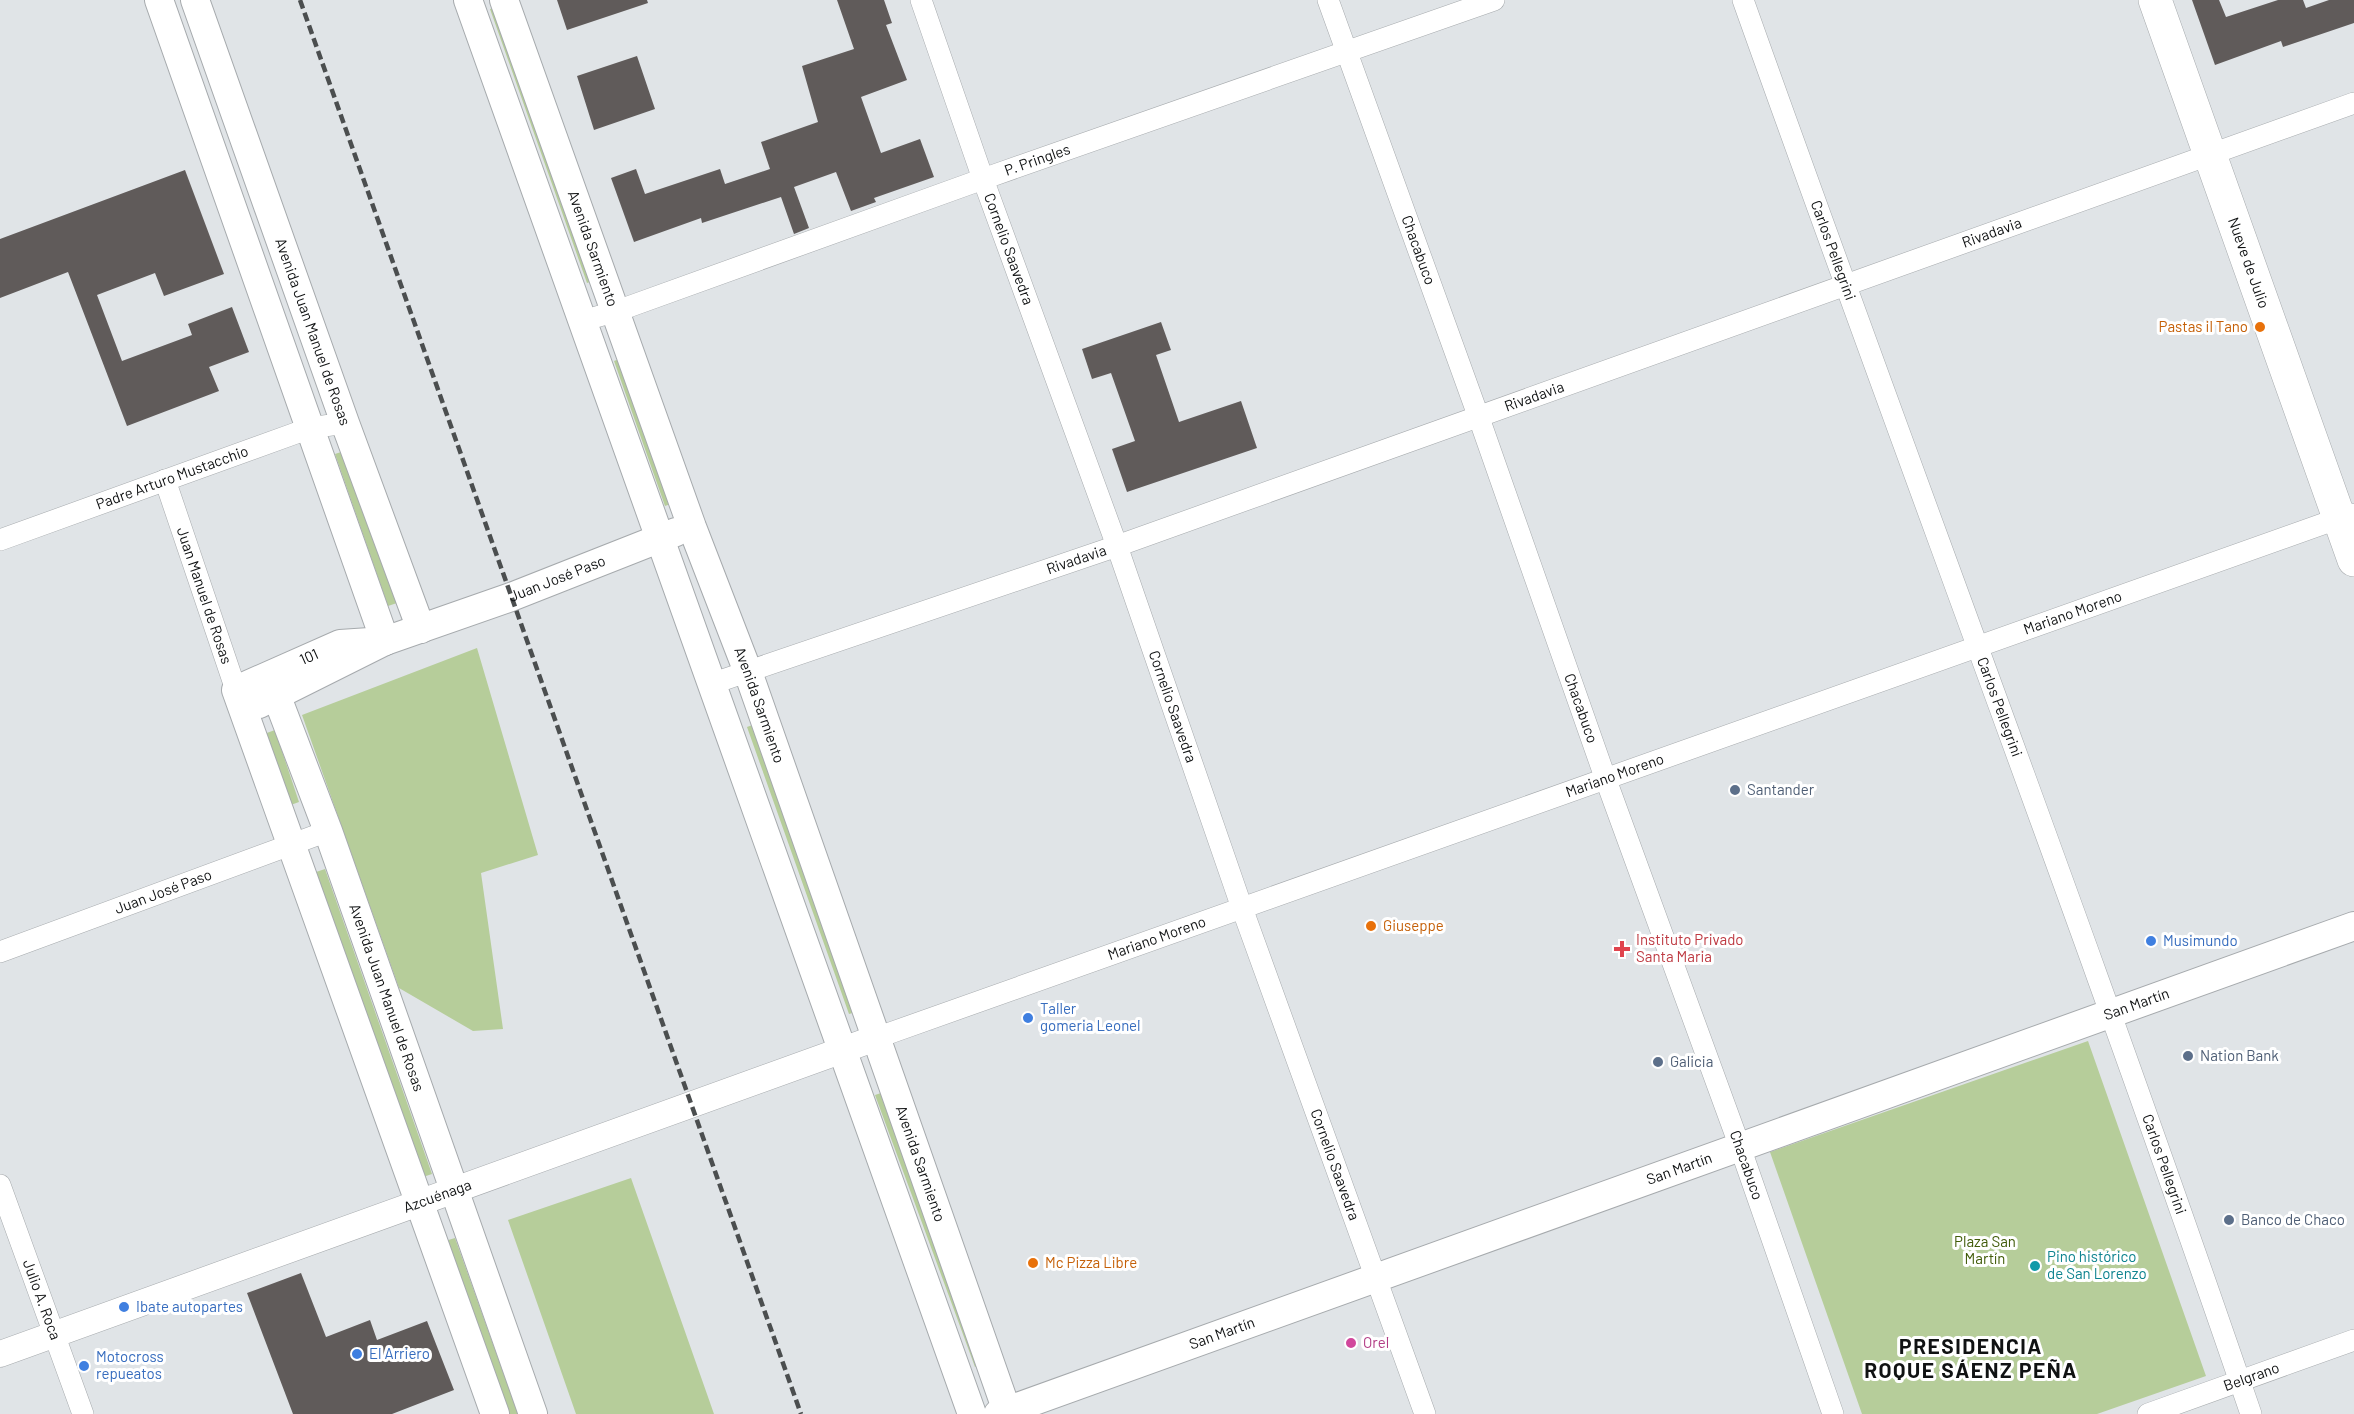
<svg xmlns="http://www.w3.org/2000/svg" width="2354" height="1414" font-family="Barlow,sans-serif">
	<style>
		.green { fill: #b6cd9a }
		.building { fill: #605b5a }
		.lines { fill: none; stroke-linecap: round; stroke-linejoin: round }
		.minor-casing { stroke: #a6aaad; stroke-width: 22 }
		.tertiary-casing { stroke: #a6aaad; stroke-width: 27 }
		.secondary-casing { stroke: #a6aaad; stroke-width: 30 }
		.primary-casing { stroke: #a6aaad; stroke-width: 34 }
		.minor { stroke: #fff; stroke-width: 21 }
		.tertiary { stroke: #fff; stroke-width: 26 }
		.secondary { stroke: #fff; stroke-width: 28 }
		.primary { stroke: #fff; stroke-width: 33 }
		.rail { stroke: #4b4e4f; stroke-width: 4.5; stroke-dasharray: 9 4.5; stroke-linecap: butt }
		.food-dot { fill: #e8710a; stroke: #fff; stroke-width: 2 }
		.service-dot { fill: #5c6f8a; stroke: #fff; stroke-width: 2 }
		.shop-dot { fill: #3f7fe0; stroke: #fff; stroke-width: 2 }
		.health-dot { fill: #e0444e; stroke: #fff; stroke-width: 2 }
		.culture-dot { fill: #0f9aa8; stroke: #fff; stroke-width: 2 }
		.hotel-dot { fill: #d1479c; stroke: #fff; stroke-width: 2 }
		.labels { text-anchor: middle; stroke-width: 6; stroke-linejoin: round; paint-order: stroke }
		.street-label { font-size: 15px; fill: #101213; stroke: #fff }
		.food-label { font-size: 15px; fill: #c56008; stroke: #fff; text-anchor: start }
		.service-label { font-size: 15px; fill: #4e5e75; stroke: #fff; text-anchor: start }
		.health-label { font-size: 15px; fill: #be3a42; stroke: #fff; text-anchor: start }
		.shop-label { font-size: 15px; fill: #366cbe; stroke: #fff; text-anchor: start }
		.park-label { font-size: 15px; fill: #405b08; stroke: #fff }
		.culture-label { font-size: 15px; fill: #0d838f; stroke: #fff; text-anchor: start }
		.hotel-label { font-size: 15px; fill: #b23c85; stroke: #fff; text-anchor: start }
		.district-label { font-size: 21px; font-weight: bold; letter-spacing: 1.5px; fill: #101213; stroke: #fff }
	</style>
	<rect width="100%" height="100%" fill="#e0e4e7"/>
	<path class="green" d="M499 6 596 280 587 283 490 9Z
		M622 358 673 503 665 506 614 361Z
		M344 451 397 603 388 606 335 454Z
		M477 648 538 855 481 873 503 1029 473 1031 399 988 302 715Z
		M755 724 856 1012 849 1014 747 727Z
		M275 730 299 802 288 806 264 734Z
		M325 869 432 1174 420 1178 313 873Z
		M2088 1041 2206 1376 2097 1414H1862L1770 1152Z
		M884 1092 983 1364 975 1367 875 1095Z
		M631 1178 714 1414H576L508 1220Z
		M455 1238 518 1414H507L445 1241Z"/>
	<path class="building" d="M557 0H647L648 3 567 30Z
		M837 0H884L892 23 886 25 907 80 861 97 881 153 920 139 934 177 874 198 876 202 851 211 836 172 794 187 809 228 794 234 781 197 702 223 701 218 634 242 611 178 636 169 645 194 720 169 725 184 770 169 761 142 818 122 802 66 854 49Z
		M2192 0H2219L2226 17 2278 0H2303L2306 8 2329 0H2354V23L2283 47 2281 41 2215 65Z
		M637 56 655 109 594 130 577 76Z
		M185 170 224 274 164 296 155 273 97 295 122 361 192 335 188 324 232 307 249 352 209 367 219 391 127 426 68 272 0 298V239Z
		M1161 322 1171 350 1156 355 1179 422 1241 401 1257 448 1127 492 1112 449 1135 441 1111 373 1092 379 1082 349Z
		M301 1273 326 1337 370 1320 377 1340 427 1321 454 1390 392 1414H293L247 1293Z"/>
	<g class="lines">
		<defs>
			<g id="minor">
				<path id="s1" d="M921 0 983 179 1117 546 1242 908 1425 1414"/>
				<path id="s2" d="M1328 0 1479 418 1606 780 1740 1147 1833 1414"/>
				<path id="s3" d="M1743 0C1911 472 2089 940 2251 1414"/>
				<path id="s4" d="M582 321 617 311 983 179 1494 0"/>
				<path id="s5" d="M165 480 236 690"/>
				<path id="s6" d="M0 540 310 428 345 423"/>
				<path id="s7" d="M711 684 1117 546 2354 103"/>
				<path id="s8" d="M0 952 328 831"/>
				<path id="s9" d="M876 1038 2351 514"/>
				<path id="s10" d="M0 1185 83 1414"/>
				<path id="s11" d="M2148 1414 2354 1340"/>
			</g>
			<g id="tertiary">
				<path id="s12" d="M0 1354 876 1038"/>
			</g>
			<g id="secondary">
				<path d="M159 0 385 641"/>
				<path id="s13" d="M195 0 345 423 421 629"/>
				<path d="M468 0 972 1414"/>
				<path id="s14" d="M504 0 692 527 748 672 1008 1414"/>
				<path d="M385 641 340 644 236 690 495 1414"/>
				<path id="s15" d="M277 697 328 831 533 1414"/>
				<path id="s16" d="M259 704 385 641 511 597 676 532"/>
				<path id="s17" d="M998 1414 2354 926"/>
			</g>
			<g id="primary">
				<path id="s18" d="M2155 0 2354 560"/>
			</g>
		</defs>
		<use href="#minor" class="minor-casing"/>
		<use href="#tertiary" class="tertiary-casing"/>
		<use href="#secondary" class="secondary-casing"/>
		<use href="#primary" class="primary-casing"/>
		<use href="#minor" class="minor"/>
		<use href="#tertiary" class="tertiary"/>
		<use href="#secondary" class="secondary"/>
		<use href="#primary" class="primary"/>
		<path class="rail" d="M300 0 801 1414"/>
	</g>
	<g class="food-dot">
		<circle cx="2260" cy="327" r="6"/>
		<circle cx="1371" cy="926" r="6"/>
		<circle cx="1033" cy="1263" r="6"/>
	</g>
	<g class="service-dot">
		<circle cx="1735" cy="790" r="6"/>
		<circle cx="2188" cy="1056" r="6"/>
		<circle cx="1658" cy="1062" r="6"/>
		<circle cx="2229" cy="1220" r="6"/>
	</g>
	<g class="shop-dot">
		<circle cx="2151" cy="941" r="6"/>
		<circle cx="1028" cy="1018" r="6"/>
		<circle cx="124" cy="1307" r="6"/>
		<circle cx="357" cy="1354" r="6"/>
		<circle cx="84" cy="1366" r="6"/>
	</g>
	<path class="health-dot" d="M1619 940h6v6h6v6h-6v6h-6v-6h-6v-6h6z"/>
	<circle class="culture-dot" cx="2035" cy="1266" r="6"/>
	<circle class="hotel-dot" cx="1351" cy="1343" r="6"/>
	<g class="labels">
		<g class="street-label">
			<text dy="5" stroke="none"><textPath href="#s4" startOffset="483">P. Pringles</textPath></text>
			<text dy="5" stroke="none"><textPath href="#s7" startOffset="1358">Rivadavia</textPath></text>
			<text dy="5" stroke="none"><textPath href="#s14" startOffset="264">Avenida Sarmiento</textPath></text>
			<text dy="5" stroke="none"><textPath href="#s2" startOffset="266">Chacabuco</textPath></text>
			<text dy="5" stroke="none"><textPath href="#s1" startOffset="264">Cornelio Saavedra</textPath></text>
			<text dy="5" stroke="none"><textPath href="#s3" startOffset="266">Carlos Pellegrini</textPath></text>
			<text dy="5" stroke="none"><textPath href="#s18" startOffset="279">Nueve de Julio</textPath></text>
			<text dy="5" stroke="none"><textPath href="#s13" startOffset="352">Avenida Juan Manuel de Rosas</textPath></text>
			<text dy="5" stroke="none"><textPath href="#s7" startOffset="872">Rivadavia</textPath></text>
			<text dy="5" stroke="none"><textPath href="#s6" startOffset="183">Padre Arturo Mustacchio</textPath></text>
			<text dy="5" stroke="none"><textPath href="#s7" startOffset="386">Rivadavia</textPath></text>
			<text dy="5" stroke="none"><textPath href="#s16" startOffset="324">Juan José Paso</textPath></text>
			<text dy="5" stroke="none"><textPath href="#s5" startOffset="122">Juan Manuel de Rosas</textPath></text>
			<text dy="5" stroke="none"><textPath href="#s9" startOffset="1270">Mariano Moreno</textPath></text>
			<text transform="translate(309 657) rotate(-24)" y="5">101</text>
			<text dy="5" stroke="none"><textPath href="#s14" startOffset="750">Avenida Sarmiento</textPath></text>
			<text dy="5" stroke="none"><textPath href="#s3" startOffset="752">Carlos Pellegrini</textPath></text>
			<text dy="5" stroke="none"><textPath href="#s1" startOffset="750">Cornelio Saavedra</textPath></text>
			<text dy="5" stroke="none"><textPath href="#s2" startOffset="752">Chacabuco</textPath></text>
			<text dy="5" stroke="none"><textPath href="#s9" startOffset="784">Mariano Moreno</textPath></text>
			<text dy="5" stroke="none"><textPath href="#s8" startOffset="174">Juan José Paso</textPath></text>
			<text dy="5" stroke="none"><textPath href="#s9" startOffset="298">Mariano Moreno</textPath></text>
			<text dy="5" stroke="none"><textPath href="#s15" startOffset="320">Avenida Juan Manuel de Rosas</textPath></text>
			<text dy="5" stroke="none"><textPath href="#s17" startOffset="1210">San Martín</textPath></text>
			<text dy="5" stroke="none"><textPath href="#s14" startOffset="1236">Avenida Sarmiento</textPath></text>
			<text dy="5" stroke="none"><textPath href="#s2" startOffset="1238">Chacabuco</textPath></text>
			<text dy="5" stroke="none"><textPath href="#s3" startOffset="1238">Carlos Pellegrini</textPath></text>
			<text dy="5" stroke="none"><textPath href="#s1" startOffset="1236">Cornelio Saavedra</textPath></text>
			<text dy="5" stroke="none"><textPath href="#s17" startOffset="724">San Martín</textPath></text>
			<text dy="5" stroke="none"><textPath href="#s12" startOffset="465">Azcuénaga</textPath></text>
			<text dy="5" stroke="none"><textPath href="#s10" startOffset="122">Julio A. Roca</textPath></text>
			<text dy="5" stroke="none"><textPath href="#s17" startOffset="238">San Martín</textPath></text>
			<text dy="5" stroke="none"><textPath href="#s11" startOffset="110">Belgrano</textPath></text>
		</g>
		<g class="food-label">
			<text x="2248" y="332" text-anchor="end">Pastas il Tano</text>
			<text x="1383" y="931">Giuseppe</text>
			<text x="1045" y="1268">Mc Pizza Libre</text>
		</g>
		<g class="service-label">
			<text x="1747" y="795">Santander</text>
			<text x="2200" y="1061">Nation Bank</text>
			<text x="1670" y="1067">Galicia</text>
			<text x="2241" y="1225">Banco de Chaco</text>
		</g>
		<g class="health-label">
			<text x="1636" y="945">Instituto Privado<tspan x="1636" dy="17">Santa Maria</tspan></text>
		</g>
		<g class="shop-label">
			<text x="2163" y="946">Musimundo</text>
			<text x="1040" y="1014">Taller<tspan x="1040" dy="17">gomeria Leonel</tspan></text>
			<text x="136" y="1312">Ibate autopartes</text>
			<text x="369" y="1359">El Arriero</text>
			<text x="96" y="1362">Motocross<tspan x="96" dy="17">repueatos</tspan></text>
		</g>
		<g class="park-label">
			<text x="1985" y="1247">Plaza San<tspan x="1985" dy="17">Martín</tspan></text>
		</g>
		<g class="culture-label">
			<text x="2047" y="1262">Pino histórico<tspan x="2047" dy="17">de San Lorenzo</tspan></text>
		</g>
		<g class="hotel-label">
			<text x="1363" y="1348">Orel</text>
		</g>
		<g class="district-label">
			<text x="1971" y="1354">PRESIDENCIA<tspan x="1971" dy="24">ROQUE SÁENZ PEÑA</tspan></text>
		</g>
	</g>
</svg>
